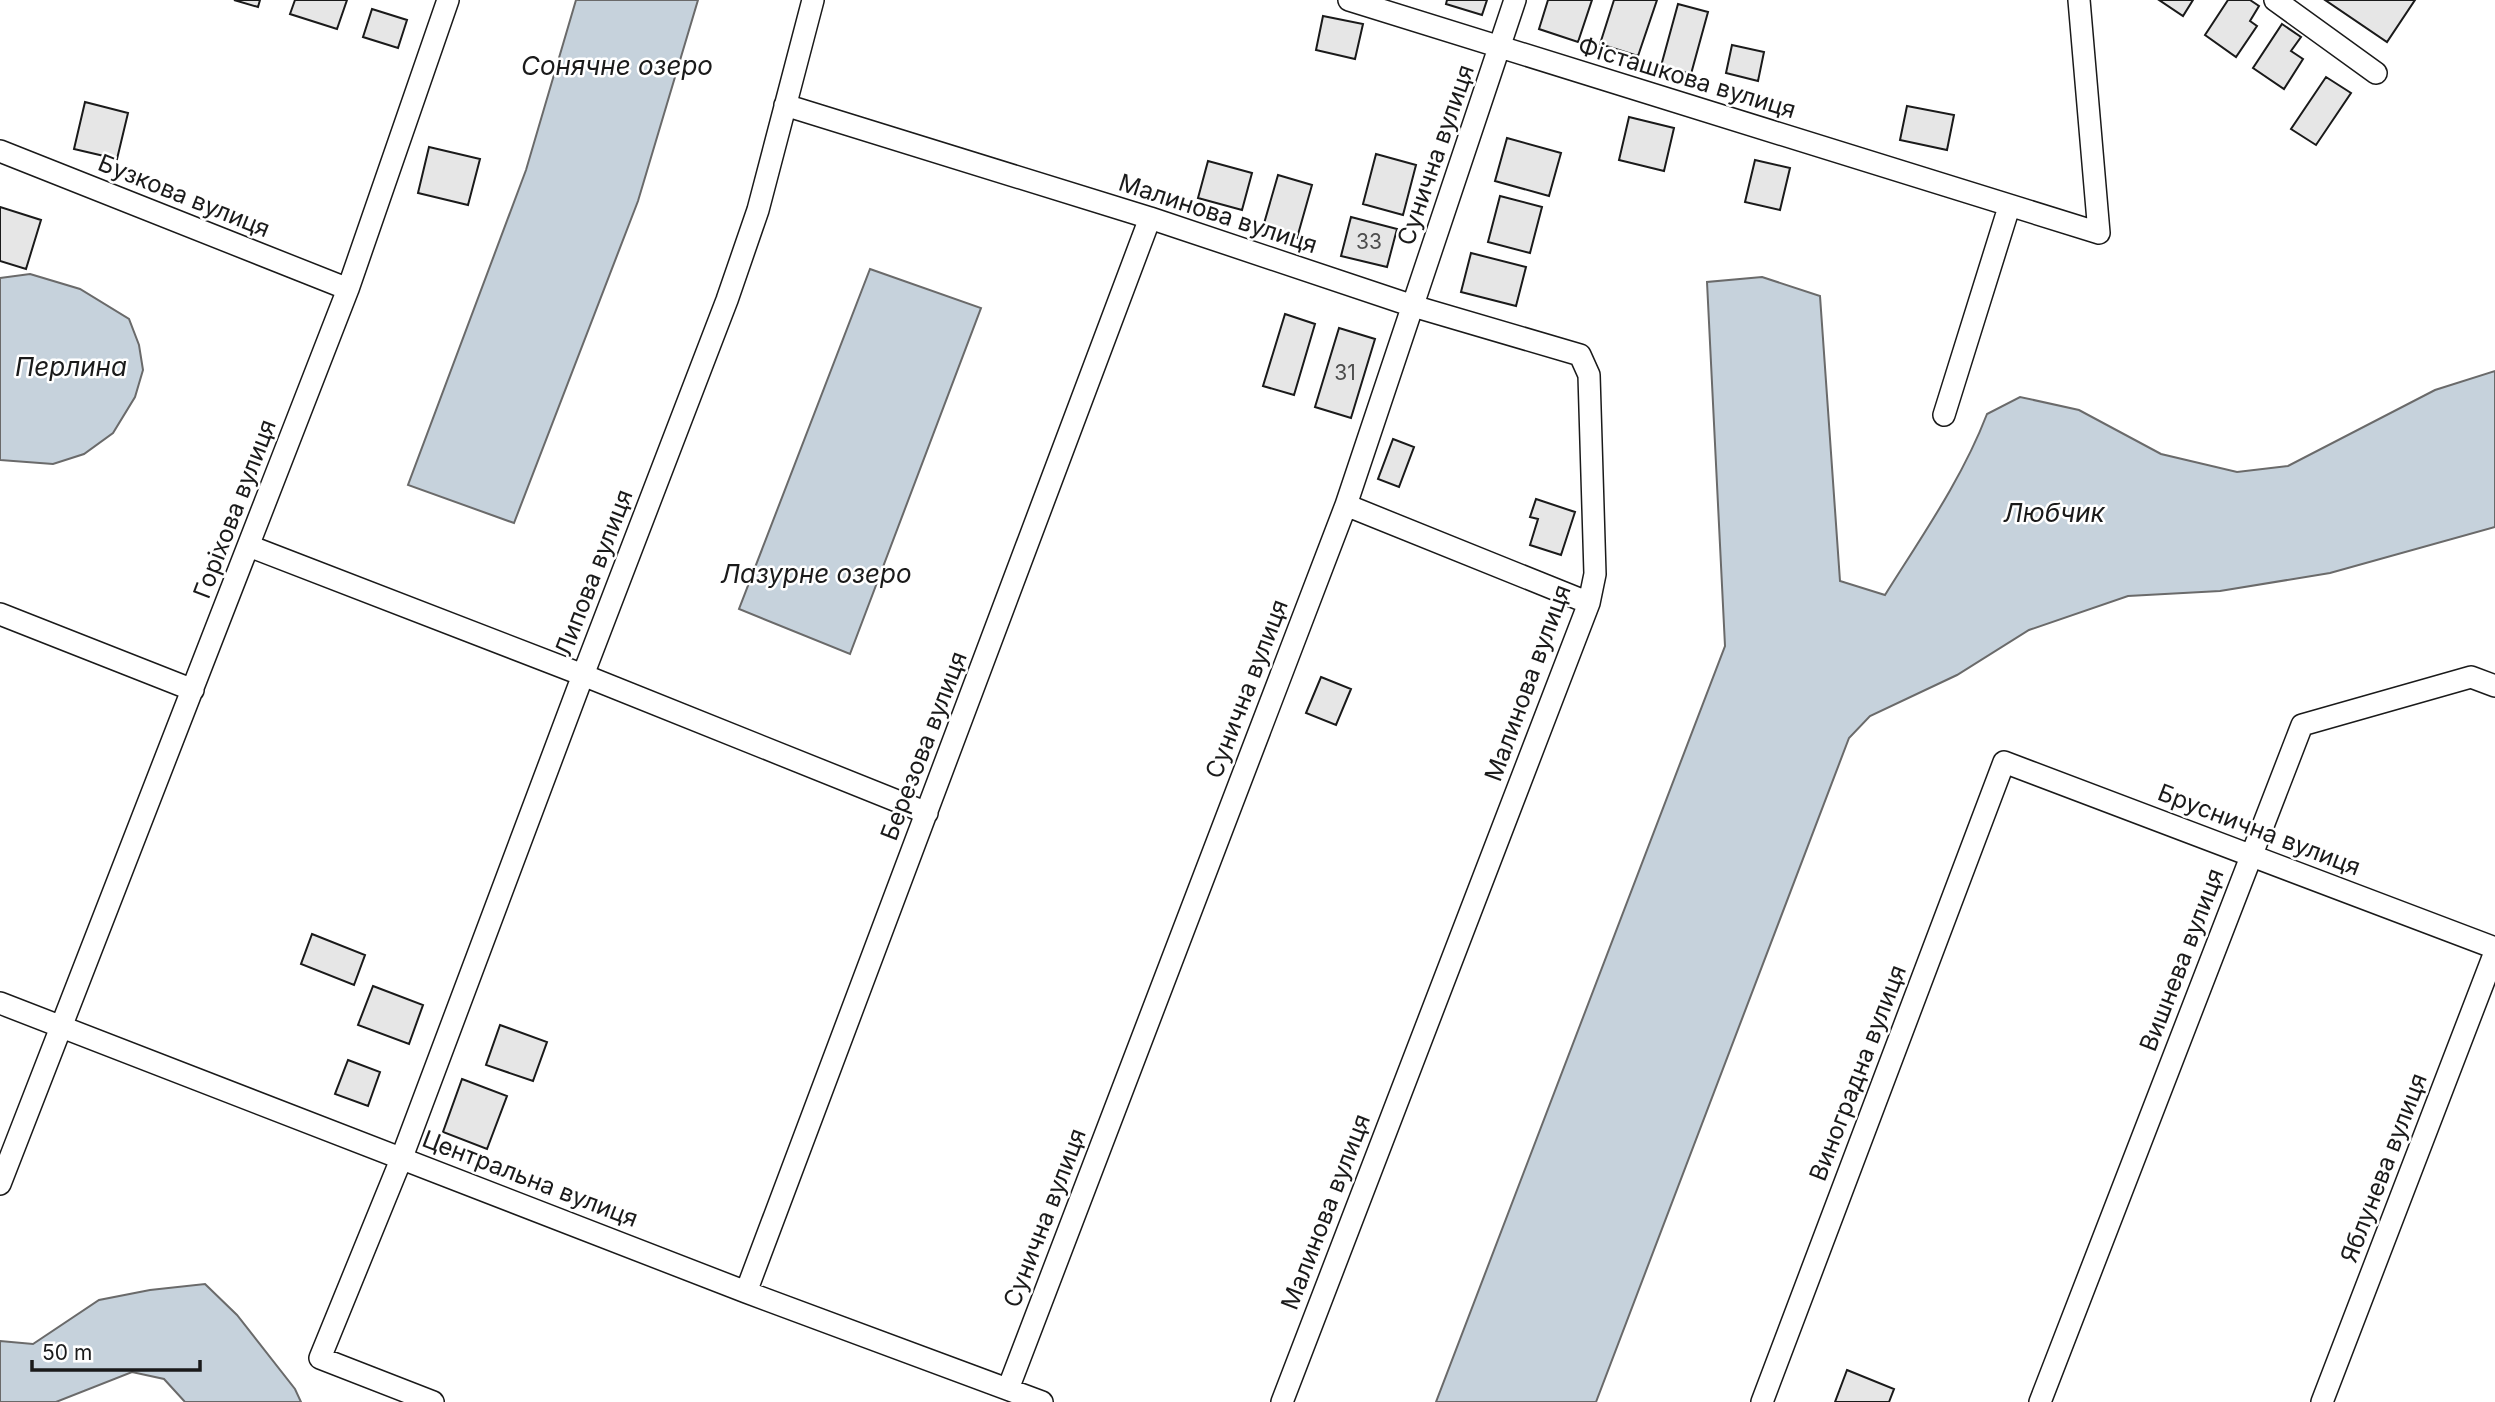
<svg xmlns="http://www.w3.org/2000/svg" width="2495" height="1402" font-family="Inter,sans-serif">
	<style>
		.water { fill: #c6d2dc; stroke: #6a6a6a; stroke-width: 2 }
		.building { fill: #e6e6e6; stroke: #1a1a1a; stroke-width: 2 }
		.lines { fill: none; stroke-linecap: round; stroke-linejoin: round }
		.street-casing { stroke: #1a1a1a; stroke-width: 24 }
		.street { stroke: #fff; stroke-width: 21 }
		.labels { text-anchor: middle; stroke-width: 5; stroke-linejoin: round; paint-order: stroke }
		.number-label { font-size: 21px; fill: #4d4d4d }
		.street-label { font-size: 24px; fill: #1a1a1a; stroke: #fff }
		.water-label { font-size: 26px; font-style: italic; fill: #1a1a1a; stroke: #fff }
	</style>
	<rect width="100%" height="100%" fill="#fff"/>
	<path class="water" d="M576 0H698L638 201 514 523 408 485 526 170Z
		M870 269 981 308 850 654 739 609Z
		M30 274 80 289 129 319 139 345 143 370 135 397 113 433 84 454 53 464 0 460V278Z
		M1762 277 1820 296 1840 581 1885 595C1922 536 1962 479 1987 414L2020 397 2079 410 2161 454 2237 472 2288 466 2435 390 2495 371V527L2330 573 2220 591 2128 596 2029 630 1957 675 1870 716 1849 738 1596 1402H1436L1725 646 1707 282Z
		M205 1284 237 1315 295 1389 301 1402H185L164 1379 132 1372 56 1402H0V1341L33 1344 99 1300 150 1290Z"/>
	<path class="building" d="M234 0H260L258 7Z
		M295 0H347L337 29 290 14Z
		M1447 0H1487L1482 15 1446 4Z
		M1548 0H1592L1578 42 1539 29Z
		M1614 0H1657L1638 56 1600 44Z
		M2159 0H2193L2183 16Z
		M2228 0H2250L2259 6 2250 21 2257 26 2236 57 2205 35Z
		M2325 0H2415L2387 42Z
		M1678 4 1708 12 1691 74 1661 66Z
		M372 9 407 20 398 48 363 37Z
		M1323 16 1363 24 1355 59 1316 50Z
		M2282 24 2301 37 2291 51 2303 59 2284 89 2253 68Z
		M1732 45 1764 52 1758 81 1726 73Z
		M2326 77 2351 93 2316 145 2291 129Z
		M85 102 128 113 117 159 74 149Z
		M1907 106 1954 115 1947 150 1900 140Z
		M1629 117 1674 128 1664 171 1619 160Z
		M1507 138 1561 153 1549 196 1495 181Z
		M429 147 480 159 468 205 418 193Z
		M1376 154 1416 165 1403 215 1363 204Z
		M1755 160 1790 168 1780 210 1745 202Z
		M1208 161 1252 173 1242 210 1198 198Z
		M1278 175 1312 185 1297 238 1263 227Z
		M1500 196 1542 207 1530 253 1488 242Z
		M0 207 41 220 26 269 0 261Z
		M1351 217 1397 229 1387 267 1341 256Z
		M1471 253 1526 267 1516 306 1461 292Z
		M1285 314 1315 324 1294 395 1263 386Z
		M1339 328 1375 339 1351 418 1315 407Z
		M1393 439 1414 447 1399 487 1378 479Z
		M1536 499 1575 512 1561 555 1530 545 1538 519 1530 517Z
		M1321 677 1351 689 1336 725 1306 713Z
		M312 934 365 955 354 985 301 964Z
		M373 986 423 1005 409 1044 358 1025Z
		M500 1025 547 1042 533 1081 486 1065Z
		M348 1060 380 1072 368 1106 335 1094Z
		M462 1079 507 1096 487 1149 443 1132Z
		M1847 1370 1894 1389 1889 1402H1835Z"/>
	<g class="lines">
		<defs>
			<path id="street" d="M1349 0 2099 233 2079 0
				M2275 0 2376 73
				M785 105 1150 218 1413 306 1580 355 1589 375 1595 574 1589 603 1282 1402
				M0 151 348 289
				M1944 415 2009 207
				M1346 505 1589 603
				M249 546 583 675 927 813
				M0 614 193 690
				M0 1003 746 1292 1042 1402
				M0 1184 348 289 448 0
				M746 1292 1150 218
				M1008 1389 1346 505 1515 0
				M433 1402 320 1358 402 1157 583 675 727 300 758 210 813 0
				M1762 1402 2004 762 2495 948
				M2040 1402 2302 725 2471 677 2495 686
				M2322 1402 2495 952"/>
		</defs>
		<use href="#street" class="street-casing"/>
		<use href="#street" class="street"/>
	</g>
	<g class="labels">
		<g class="number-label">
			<text x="1369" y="249">33</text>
			<text x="1345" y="380">31</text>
		</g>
		<g class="street-label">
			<text transform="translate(1687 78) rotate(17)" y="8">Фісташкова вулиця</text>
			<text transform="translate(1436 155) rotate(-71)" y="8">Сунична вулиця</text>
			<text transform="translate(184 196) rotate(22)" y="8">Бузкова вулиця</text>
			<text transform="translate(1218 214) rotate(18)" y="8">Малинова вулиця</text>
			<text transform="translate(235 509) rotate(-69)" y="8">Горіхова вулиця</text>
			<text transform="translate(594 573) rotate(-69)" y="8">Липова вулиця</text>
			<text transform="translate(1528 683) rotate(-70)" y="8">Малинова вулиця</text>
			<text transform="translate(1247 689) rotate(-69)" y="8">Сунична вулиця</text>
			<text transform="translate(924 746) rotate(-69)" y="8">Березова вулиця</text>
			<text transform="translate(2259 830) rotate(21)" y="8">Бруснична вулиця</text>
			<text transform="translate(2182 960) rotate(-69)" y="8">Вишнева вулиця</text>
			<text transform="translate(1858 1073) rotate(-69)" y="8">Виноградна вулиця</text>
			<text transform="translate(2384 1168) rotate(-69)" y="8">Яблунева вулиця</text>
			<text transform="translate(530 1179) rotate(21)" y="8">Центральна вулиця</text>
			<text transform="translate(1326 1212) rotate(-69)" y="8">Малинова вулиця</text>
			<text transform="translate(1045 1218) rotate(-69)" y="8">Сунична вулиця</text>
		</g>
		<g class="water-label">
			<text x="617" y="75">Сонячне озеро</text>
			<text x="71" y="376">Перлина</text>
			<text x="2054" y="522">Любчик</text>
			<text x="816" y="583">Лазурне озеро</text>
		</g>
	</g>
	<path d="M32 1360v10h168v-10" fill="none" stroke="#1a1a1a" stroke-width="3.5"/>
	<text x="42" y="1360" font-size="21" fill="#1a1a1a" stroke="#ffffff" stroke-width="5" paint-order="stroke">50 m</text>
</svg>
